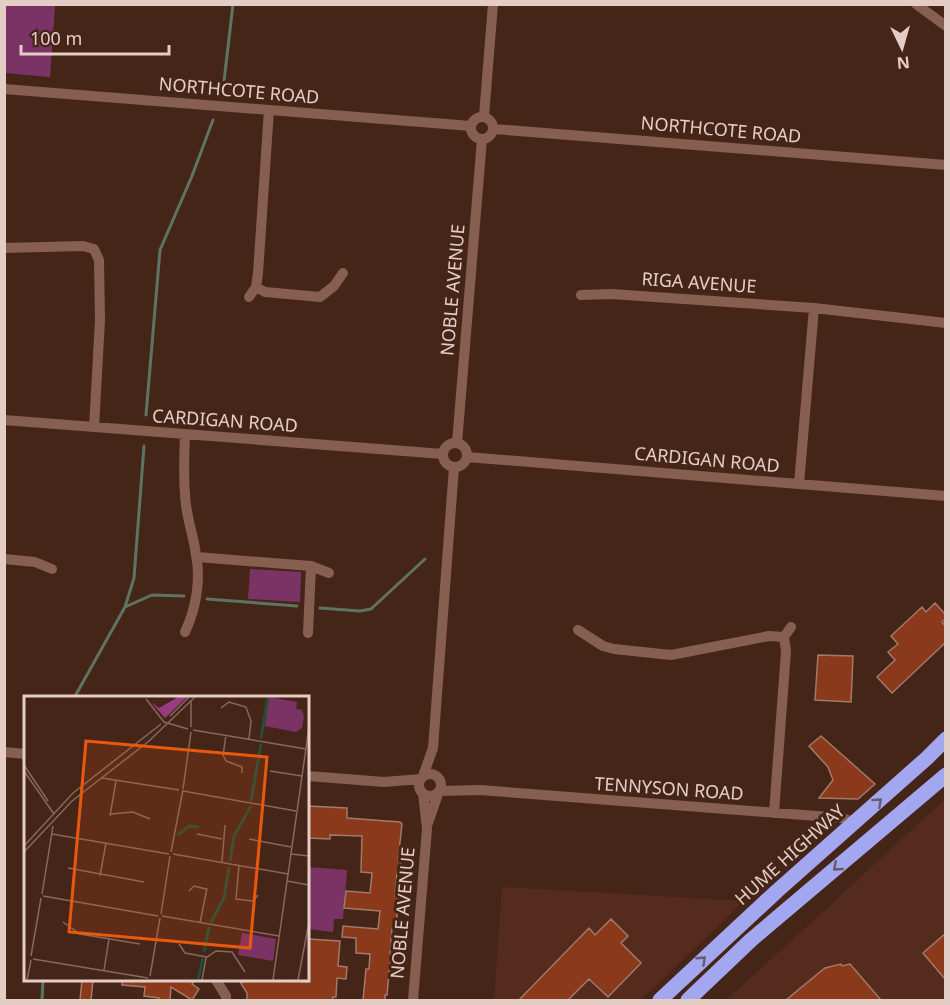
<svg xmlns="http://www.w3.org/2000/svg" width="950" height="1005" font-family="'Noto Sans',sans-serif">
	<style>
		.built { fill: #542b1c }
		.green { fill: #7b3366 }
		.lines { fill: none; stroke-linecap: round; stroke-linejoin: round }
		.stream { stroke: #5e7463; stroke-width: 3 }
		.building { fill: #8a391a; stroke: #a2796b; stroke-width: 1.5 }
		.minor { stroke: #865f51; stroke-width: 10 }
		.highway { stroke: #a2a7ef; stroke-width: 15 }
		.oneway { stroke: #6b596f }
		.labels { text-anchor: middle; stroke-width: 6; stroke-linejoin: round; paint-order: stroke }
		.street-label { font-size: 18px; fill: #e4cdc5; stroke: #462519 }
		.inset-river { fill: none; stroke: #244e39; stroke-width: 3 }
		.inset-road { fill: none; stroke: #85685e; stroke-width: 1.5 }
		.view { fill: #e8590c; fill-opacity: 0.15; stroke: #e8590c; stroke-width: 3 }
		.inset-edge { fill: none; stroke: #e4cdc5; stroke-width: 3 }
	</style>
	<rect width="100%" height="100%" fill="#462519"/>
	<path class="built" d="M945 799V1000H726L825 910Z
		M502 887 744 901 641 1000H494Z"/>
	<path class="green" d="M4 5H55L50 77 5 73Z
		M250 569 301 572 300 602 248 599Z
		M308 867 347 870 343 919H334L333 932 308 929Z"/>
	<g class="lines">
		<path class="stream" d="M223 90 233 4
			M146 415 160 250 192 176 213 120
			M207 599 297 606
			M125 607 152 595 184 596
			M320 608 360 611 371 609 425 559
			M74 698 125 607 134 578 144 446
			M42 1000 43 980"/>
	</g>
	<path class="building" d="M935 603 945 614V619L942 622 945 626V643L892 693 877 677 895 660 888 652 898 644 891 636 922 607 926 612Z
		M818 655 853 656 851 702 815 700Z
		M821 736 875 784 858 799 819 798 833 780 828 767 809 746Z
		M308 806 347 808V818L400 822 402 824 398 860H401L400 872H397L395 896H399L398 909 395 929H392L390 955H393L392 963H390L387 995H385V1000H363L366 969H369L370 954 356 953V938L342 937 343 926 378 929 380 911 344 908 346 891 370 893 372 873 361 872 362 836 330 835V839L308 838Z
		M611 919 628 936 621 943 641 963 608 997 589 979 568 1000H519L589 928 595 935Z
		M945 934V979L923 953Z
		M308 939 340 941 338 966 347 967 346 979 337 978 336 997H333V1000H247V993L240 982 268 980 308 982 309 958 308 957Z
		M841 964 842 966 850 964 881 1000H786L825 968Z
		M82 980H93L91 1000H80Z
		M122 980H195L192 984 199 989 192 1000 171 987 170 1000H159V998L144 996 145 987 122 985Z"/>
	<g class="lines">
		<path class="minor" d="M916 4 946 26
			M4 89 471 126
			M484 116 493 4
			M471 128a11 11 0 1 1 22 0a11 11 0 1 1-22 0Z
			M494 129 946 165
			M4 248 83 246 94 249 99 260 100 320 94 427
			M256 287 265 292 320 297 334 286 343 273
			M581 295 611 294 814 308 946 323
			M249 297 256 287 258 273 269 110
			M4 420 443 454
			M457 443 482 139
			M443 455a12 12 0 1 1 24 0a12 12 0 1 1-24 0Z
			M467 457 946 496
			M799 484 814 308
			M197 557 311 566 329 573
			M4 559 35 562 52 569
			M578 630 603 646 614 649 671 655 769 636 784 637
			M185 632C196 609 201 580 196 555 194 538 188 522 186 505 183 482 184 458 185 435
			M308 633 311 566
			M4 752 26 754
			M419 785a11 11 0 1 1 22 0a11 11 0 1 1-22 0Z
			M308 776 384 782 421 779
			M423 776 433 748 454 467
			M440 791 480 790 842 818 855 823
			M774 813 786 651 784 637 791 627
			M428 823 438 794
			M216 980 226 996V1000
			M413 1000 427 829 423 793"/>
		<path class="highway" d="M660 1000 777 891 927 758 946 739
			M688 1000 751 940 946 775"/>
	</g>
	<defs><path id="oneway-chevron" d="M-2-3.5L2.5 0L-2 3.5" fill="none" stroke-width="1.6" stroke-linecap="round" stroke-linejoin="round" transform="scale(1.5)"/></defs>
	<g class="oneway">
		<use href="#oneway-chevron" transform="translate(878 802) rotate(-42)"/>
		<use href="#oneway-chevron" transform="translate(837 867) rotate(139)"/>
		<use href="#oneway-chevron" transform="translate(702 960) rotate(-43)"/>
	</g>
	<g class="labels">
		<g class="street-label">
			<text transform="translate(239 91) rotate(5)" y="6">NORTHCOTE ROAD</text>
			<text transform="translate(721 130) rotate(5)" y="6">NORTHCOTE ROAD</text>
			<text transform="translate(699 283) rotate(4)" y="6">RIGA AVENUE</text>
			<text transform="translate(453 290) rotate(-85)" y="6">NOBLE AVENUE</text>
			<text transform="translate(225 421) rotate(4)" y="6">CARDIGAN ROAD</text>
			<text transform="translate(707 460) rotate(5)" y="6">CARDIGAN ROAD</text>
			<text transform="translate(669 789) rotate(4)" y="6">TENNYSON ROAD</text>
			<text transform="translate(790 855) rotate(-42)" y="6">HUME HIGHWAY</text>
			<text transform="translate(403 913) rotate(-85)" y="6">NOBLE AVENUE</text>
		</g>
	</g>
	<g transform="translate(24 696)">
		<rect width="285" height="285" fill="#462519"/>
		<path d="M245 1 273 6 272 13 278 14 280 21 278 32 272 36 241 30ZM218 237 252 243 249 265 214 259Z" fill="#7b3366"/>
		<path d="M154 1H163L141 22 127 6 135 12Z" fill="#993b7e"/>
		<path class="inset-river" d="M237 42 244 1M227 105 237 48M154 139 165 130 175 131M206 165 210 140 227 110M187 226 200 202 205 171M180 256 185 231M174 284 179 262"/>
		<path class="inset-road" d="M122 3 140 26 164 33M197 12 205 6 222 11 227 25 225 43M146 20 165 1M167 31V5M169 34 282 53M202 39 199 59 202 65 218 71V77M0 69 24 105M0 75 30 118M246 75 278 80M78 82 155 94M159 93 167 36M159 95 272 115M87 118 109 116 126 123M86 120 92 85M28 138 145 158M173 138 198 143M225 143 267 151M0 150 49 97 137 28M0 156 48 105 125 45 171 1M147 156 159 94M149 158 264 178M267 158 285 160M198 166 201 129M215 169 212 203 229 205 234 199M44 172 120 186M76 180 82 147M263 185 285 189M165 195 170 190 182 193M18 198 29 130M19 200 134 220M137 218 146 160M138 220 255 240M39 226 56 238 116 248M176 227 183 192M155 248 161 257 183 261M7 260 17 202M9 263 124 282M80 274 85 243M126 280 136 222M3 284 7 264M178 284 182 262 192 255 208 256 221 276M249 284 285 31M274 284 285 226"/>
		<path class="view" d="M62 45 243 61 226 252 45 236Z"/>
		<rect width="285" height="285" class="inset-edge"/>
	</g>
	<rect width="950" height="1005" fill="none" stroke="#e4cdc5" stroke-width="12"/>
	<g transform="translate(902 48) rotate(175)" stroke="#462519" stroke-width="4.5" paint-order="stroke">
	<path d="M0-4.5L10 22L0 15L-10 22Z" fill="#e4cdc5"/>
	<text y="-9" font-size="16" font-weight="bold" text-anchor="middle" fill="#e4cdc5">N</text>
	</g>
	<path d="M21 45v9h148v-9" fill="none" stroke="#e4cdc5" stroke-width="3"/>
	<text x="30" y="45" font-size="18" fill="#e4cdc5" stroke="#462519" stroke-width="4.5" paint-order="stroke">100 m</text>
</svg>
